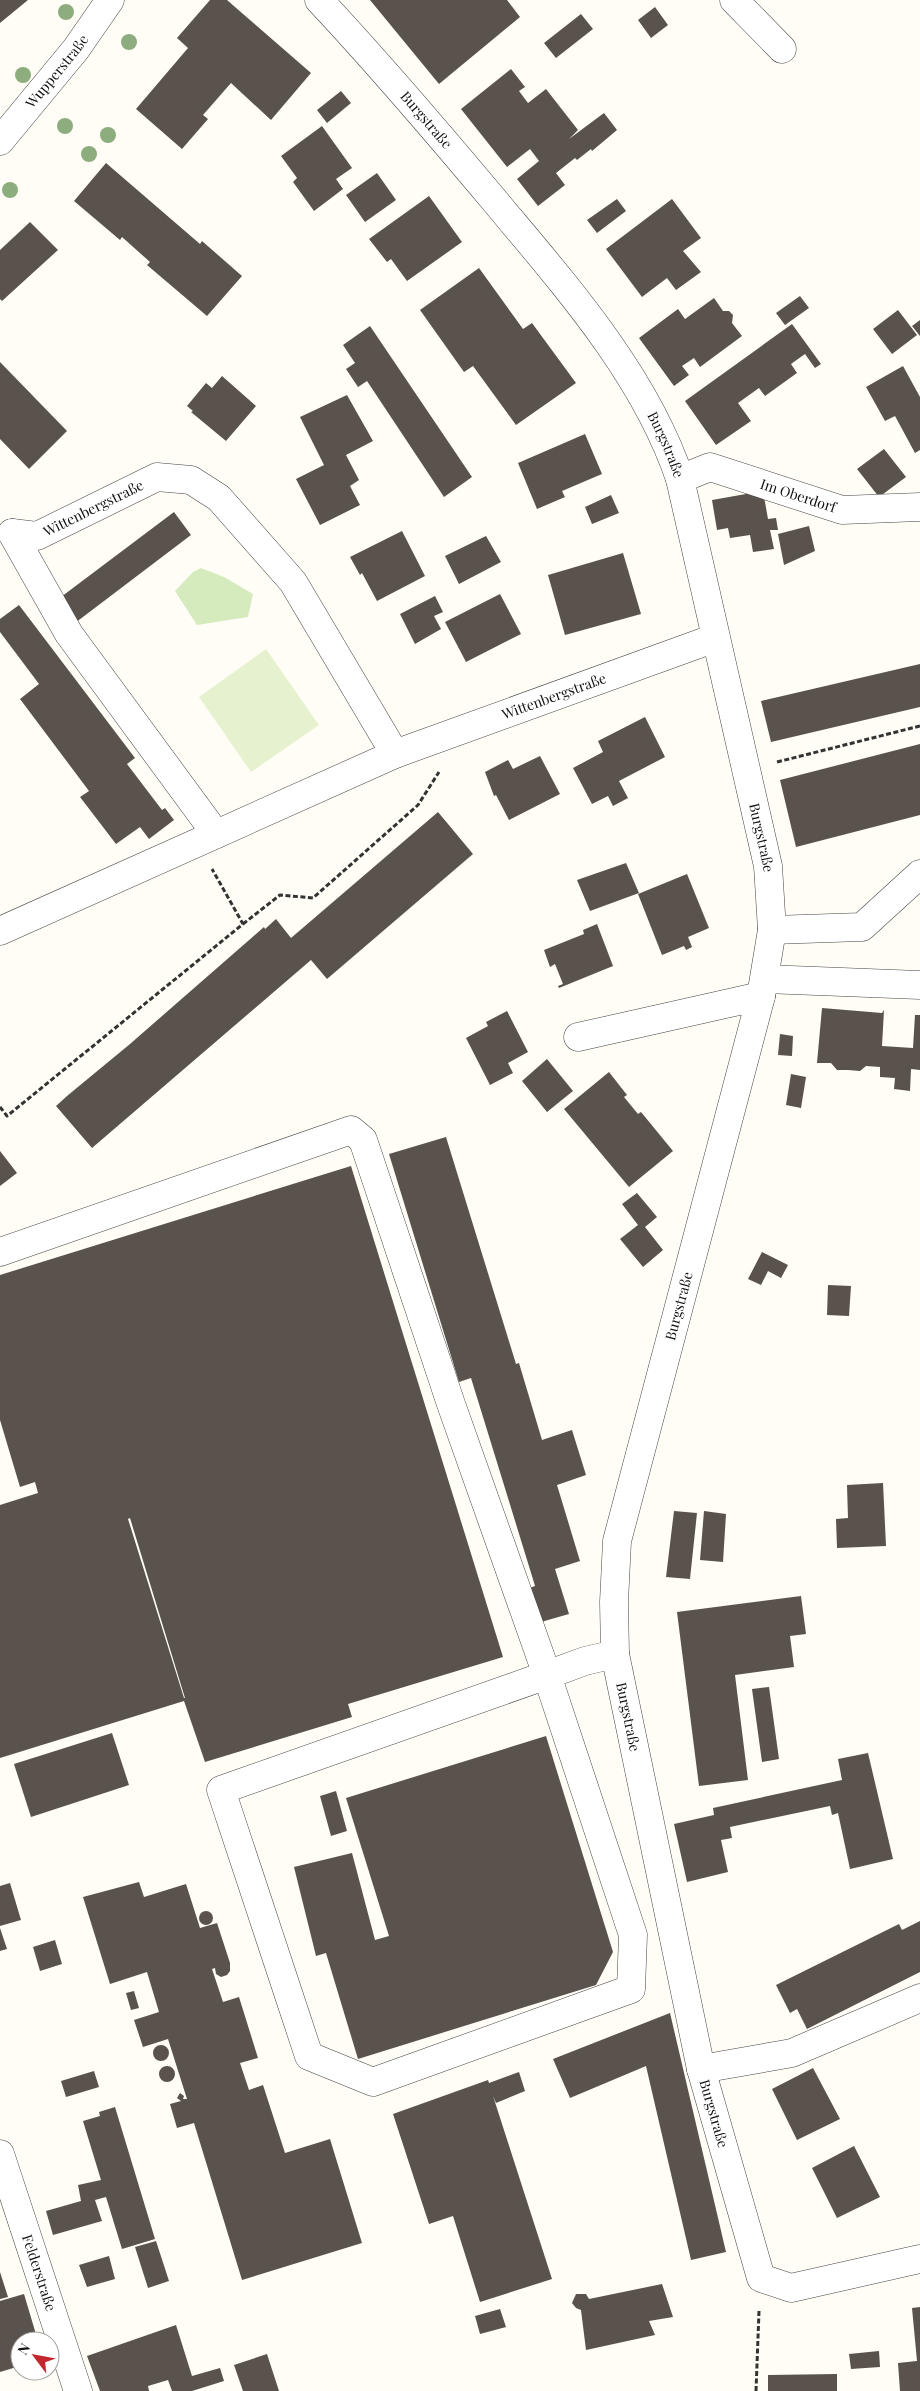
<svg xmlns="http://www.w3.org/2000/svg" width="920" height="2391" font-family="'Playfair Display',serif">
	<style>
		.green { fill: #d5ebbd }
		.pitch { fill: #e6f2cf }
		.building { fill: #5a524d; fill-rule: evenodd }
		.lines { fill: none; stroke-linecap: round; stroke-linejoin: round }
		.minor-casing { stroke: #444; stroke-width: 29 }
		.path { stroke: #333; stroke-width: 3; stroke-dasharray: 5 2.5; stroke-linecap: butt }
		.minor { stroke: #fff; stroke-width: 28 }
		.tree { fill: #8dad7f }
		.labels { text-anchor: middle; stroke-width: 5; stroke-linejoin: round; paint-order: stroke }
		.street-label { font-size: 14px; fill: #111; stroke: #fff }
	</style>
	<rect width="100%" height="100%" fill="#fffdf5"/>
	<path class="green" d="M201 568 224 577 253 594 248 617 197 625 175 591 193 572Z"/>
	<path class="pitch" d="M266 649 319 725 251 772 199 697Z"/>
	<path class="building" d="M0 0H28L0 23Z
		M210 0H227L311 73 271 120 231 83 203 115 208 119 182 149 136 109 188 48 177 38Z
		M370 0H507L520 17 439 84Z
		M655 7 668 25 651 38 638 20Z
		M581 14 593 29 556 58 544 43Z
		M511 69 525 87 519 91 528 103 546 89 578 130 569 139 604 113 617 130 592 151 591 149 577 160 575 158 556 173 565 185 538 206 517 179 539 161 530 149 507 167 461 109Z
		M341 91 351 103 327 123 317 110Z
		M322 126 352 168 336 179 343 189 314 211 293 182 297 178 281 156Z
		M106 163 200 244 202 241 242 276 207 316 147 265 150 262 122 237 120 240 74 201Z
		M377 173 396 200 365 222 346 195Z
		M429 196 462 242 407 281 391 259 387 262 369 239Z
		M617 199 626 211 597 233 587 220Z
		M672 199 701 238 683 251 701 272 676 290 667 278 642 297 606 249Z
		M30 222 58 250 2 301 0 299V250Z
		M479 268 523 329 532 323 576 383 516 425 473 366 464 372 420 310Z
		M800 296 809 308 785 325 776 313Z
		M714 298 723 311H729L733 315 732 323 742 336 700 367 694 358 682 366 689 375 674 386 639 338 678 309 685 319Z
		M898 310 917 335 892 354 873 329Z
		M920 320V336L912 326Z
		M792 324 821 364 815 368 805 354 791 364 797 373 765 396 759 388 738 403 751 421 716 445 685 401Z
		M370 326 472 477 444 497 367 381 358 387 346 369 355 363 343 345Z
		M0 362 67 431 29 469 0 439Z
		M903 366 920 397V450L915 453 895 416 885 421 866 387Z
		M222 376 256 406 226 441 191 412 193 411 187 406 206 383 212 388Z
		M347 395 373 441 346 455 359 480 350 486 360 505 320 525 296 479 324 465 300 417Z
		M585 434 602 474 562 491 565 497 537 509 518 463Z
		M884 449 906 477 879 497 857 469Z
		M763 491 768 519 776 518 778 530H770L774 549 753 552 750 535 730 538 728 528 717 530 712 500Z
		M611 495 619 513 592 524 585 507Z
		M174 512 191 535 75 623 57 600Z
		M809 526 815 551 784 565 778 534Z
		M402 531 425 576 377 601 362 573 360 575 350 557Z
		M486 536 501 562 459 584 445 556Z
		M623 553 641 614 565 635 548 575Z
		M500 594 521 634 466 662 445 622Z
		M435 596 443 612 434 616 441 629 415 644 400 614Z
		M19 605 135 758 127 764 162 810 165 808 174 820 149 839 140 827 116 844 80 797 89 791 20 699 39 684 0 632V619Z
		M920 664V707L771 742 761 701Z
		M645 717 665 757 619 781 628 798 613 806 608 796 592 804 573 768 603 752 598 741Z
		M920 744V815L796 847 780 780Z
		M540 756 560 794 509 820 496 795 494 796 485 772 508 760 513 769Z
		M438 812 473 854 327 979 311 960 92 1148 56 1106 67 1096 130 1044 264 927 265 929 276 919 291 938Z
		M626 863 639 893 590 911 577 880Z
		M687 874 709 928 688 937 692 947 686 950 684 946 662 955 638 894Z
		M597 924 613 966 559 988 558 986 563 984 555 964 550 967 544 950 584 934 583 930Z
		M822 1008 882 1013 884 1010 882 1046 913 1048 915 1015H920V1070L911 1069 910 1091 894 1089 895 1078 880 1077V1067L866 1066 860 1071 848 1070H837L831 1063H817Z
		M507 1011 528 1052 508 1063 513 1073 490 1085 466 1038 488 1026 486 1022Z
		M780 1034 793 1036 792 1056 778 1055Z
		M547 1059 573 1091 547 1112 522 1081Z
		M609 1072 627 1095 624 1097 638 1114 641 1112 673 1151 629 1187 564 1109Z
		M791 1074 806 1077 801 1108 786 1105Z
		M446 1137 516 1364 519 1363 542 1440 572 1430 586 1475 557 1485 580 1561 555 1569 569 1614 534 1624 523 1590 535 1586 532 1576 471 1378 459 1382 389 1154Z
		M0 1151 17 1173 0 1186Z
		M351 1166 503 1657 348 1704 352 1717 205 1762 184 1701 0 1758V1505L38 1493 35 1482 20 1487 0 1420V1275ZM130 1518 185 1698H184L128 1519Z
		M637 1193 657 1217 645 1227 663 1250 643 1267 620 1239 638 1225 622 1204Z
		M762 1252 788 1265 781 1278 768 1271 761 1285 748 1279Z
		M828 1285 851 1286 849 1316 827 1315Z
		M883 1483 886 1546 837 1548 836 1519 848 1518 847 1485Z
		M674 1511 697 1513 690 1579 666 1577Z
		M704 1511 726 1514 723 1562 700 1560Z
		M801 1596 806 1634 790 1636 794 1667 735 1675 748 1780 699 1786 677 1612Z
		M769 1687 779 1759 762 1762 752 1689Z
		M112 1733 129 1785 31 1817 14 1764Z
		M546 1736 613 1952 596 1985 358 2059 326 1953 316 1956 294 1867 352 1853 375 1940 389 1936 346 1798Z
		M868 1753 893 1859 850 1869 838 1813 832 1815 830 1806 730 1827 732 1838 721 1840 728 1872 687 1882 674 1824 714 1815 713 1808 842 1780 838 1759Z
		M336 1791 347 1831 331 1836 320 1796Z
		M139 1882 144 1897 186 1884 200 1928 217 1923 230 1963V1971L227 1975 221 1977 216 1974 215 1968 212 1969 223 2002 239 1997 258 2058 240 2063 249 2090 263 2085 285 2153 330 2139 362 2243 242 2280 194 2123 177 2128 170 2104 181 2101 177 2098 180 2093 184 2096 183 2099H187L168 2039 143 2047 134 2020 159 2012 147 1972 110 1984 83 1897Z
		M10 1883 21 1920 0 1926V1886Z
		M199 1918a7 7 0 1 1 14 0a7 7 0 1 1-14 0Z
		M920 1921V1972L807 2029 797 2009 790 2013 776 1985 899 1924 902 1930Z
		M0 1928 7 1949 0 1951Z
		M55 1940 62 1964 40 1971 33 1947Z
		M134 1991 139 2008 131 2010 126 1993Z
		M670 2013 726 2252 691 2260 646 2066 570 2098 553 2059Z
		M153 2053a8 8 0 1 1 16 0a8 8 0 1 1-16 0Z
		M159 2074a8 8 0 1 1 16 0a8 8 0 1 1-16 0Z
		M813 2068 840 2119 797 2140 772 2089Z
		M94 2071 99 2087 66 2097 61 2081Z
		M519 2072 525 2091 496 2103 493 2096 552 2279 480 2302 453 2216 429 2224 393 2114 488 2080 489 2083Z
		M115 2107 155 2239 122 2249 106 2197 95 2200 102 2221 53 2235 46 2211 81 2201 78 2185 101 2180 83 2121 100 2116 99 2112Z
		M854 2146 880 2197 837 2218 812 2168Z
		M156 2241 169 2281 148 2288 135 2247Z
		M109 2256 115 2279 87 2287 79 2265Z
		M0 2272 8 2297 0 2299Z
		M662 2284 673 2317 649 2321 655 2335 586 2350 581 2310 576 2308 572 2303 576 2294H586L589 2299Z
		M24 2294 38 2341H20V2366L0 2372V2301Z
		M920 2307V2391H900L898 2363 917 2361 912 2308Z
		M500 2309 506 2327 480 2334 475 2316Z
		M176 2325 192 2376 220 2368 224 2381 192 2391H172L168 2380 148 2386 149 2391H100L87 2356Z
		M879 2351 880 2367 851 2369 849 2354Z
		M267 2354 279 2391H243L234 2365Z
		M837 2374V2391H768V2375Z"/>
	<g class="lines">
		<defs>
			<g id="minor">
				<path id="s1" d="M319 0C380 65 437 132 494 200 564 284 645 374 680 479L768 866 772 930 761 996 617 1541 614 1602 615 1654 701 2069 761 2278 791 2288 920 2259"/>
				<path d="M734 0 782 49"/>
				<path id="s2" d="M0 141 76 49 110 0"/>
				<path id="s3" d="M680 479 710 467 842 510 920 507"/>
				<path id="s4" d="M12 533 37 536 157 477 191 480 219 498 293 582 395 754"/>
				<path d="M12 533 69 634 216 834"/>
				<path d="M772 930 862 927 920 874"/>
				<path id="s5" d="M0 931 395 754 715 638"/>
				<path d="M765 979 920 985"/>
				<path d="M578 1037 761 996"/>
				<path d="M0 1252 351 1130 363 1140 451 1404 547 1675 633 1935 631 1989 373 2082 309 2056 221 1790 547 1675 585 1661 615 1654"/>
				<path d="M701 2069 792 2053 920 1998"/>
				<path id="s6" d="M0 2154 78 2391"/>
			</g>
		</defs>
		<use href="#minor" class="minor-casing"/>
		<path class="path" d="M777 762 920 726
			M243 924 280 895 313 898 418 805 439 772
			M0 1107 7 1116 243 924 212 869
			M756 2391 759 2311"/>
		<use href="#minor" class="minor"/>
	</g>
	<g class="tree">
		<circle cx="66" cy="12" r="8"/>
		<circle cx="129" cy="42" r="8"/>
		<circle cx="23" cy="75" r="8"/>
		<circle cx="65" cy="126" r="8"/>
		<circle cx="108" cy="135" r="8"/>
		<circle cx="89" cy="154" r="8"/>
		<circle cx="10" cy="190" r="8"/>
	</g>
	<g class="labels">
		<g class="street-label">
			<text dy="5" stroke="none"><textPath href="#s2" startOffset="90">Wupperstraße</textPath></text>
			<text dy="5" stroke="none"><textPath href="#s1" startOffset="161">Burgstraße</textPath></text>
			<text dy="5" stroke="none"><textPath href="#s1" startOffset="566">Burgstraße</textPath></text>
			<text dy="5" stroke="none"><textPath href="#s3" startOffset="125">Im Oberdorf</textPath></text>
			<text dy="5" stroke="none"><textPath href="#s4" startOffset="88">Wittenbergstraße</textPath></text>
			<text dy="5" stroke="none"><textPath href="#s5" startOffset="602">Wittenbergstraße</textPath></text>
			<text dy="5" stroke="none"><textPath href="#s1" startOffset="971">Burgstraße</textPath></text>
			<text transform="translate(679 1306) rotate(-75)" y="5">Burgstraße</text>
			<text dy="5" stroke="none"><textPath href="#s1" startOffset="1872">Burgstraße</textPath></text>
			<text dy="5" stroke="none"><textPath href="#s1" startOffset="2278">Burgstraße</textPath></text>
			<text dy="5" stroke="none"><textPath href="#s6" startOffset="125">Felderstraße</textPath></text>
		</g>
	</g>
	<g transform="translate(35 2356) rotate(302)"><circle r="24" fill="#ffffff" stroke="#a0a0a0"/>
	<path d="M0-4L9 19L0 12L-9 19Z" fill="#c4262e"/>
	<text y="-8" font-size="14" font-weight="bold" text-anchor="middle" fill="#111111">N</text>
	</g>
</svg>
